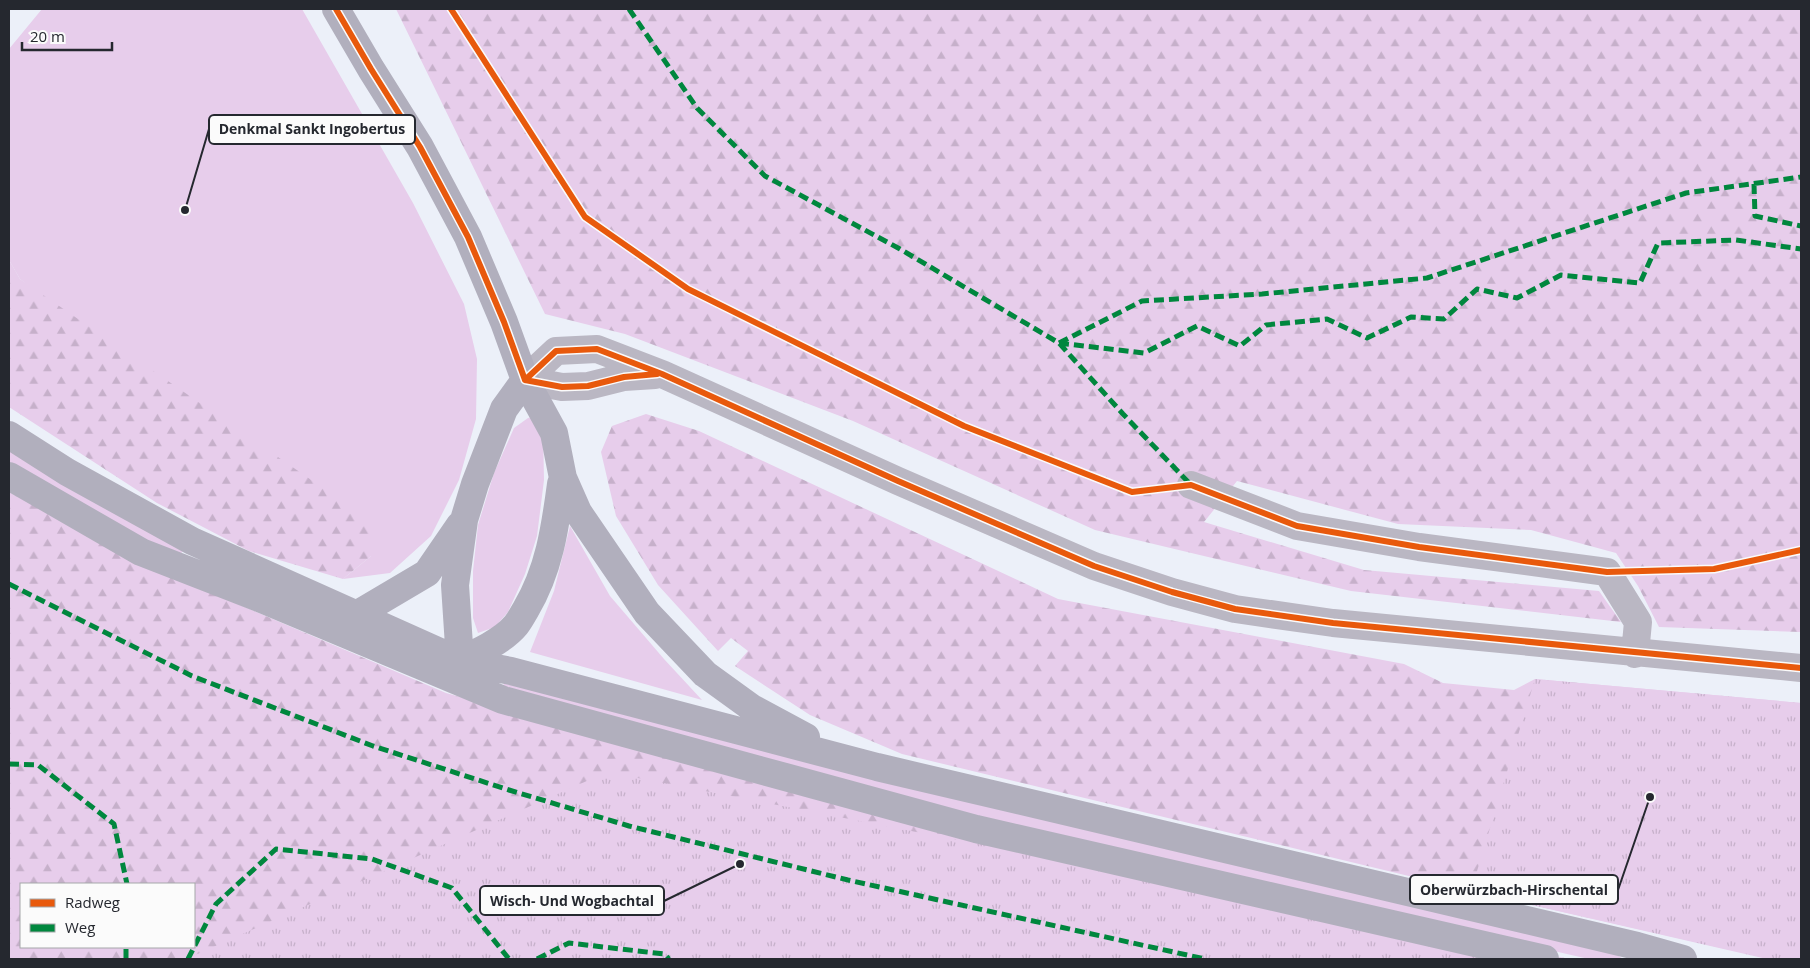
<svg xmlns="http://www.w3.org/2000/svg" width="1810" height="968" font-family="'Open Sans',sans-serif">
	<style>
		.grass { fill: #e7cdeb }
		.forest { fill: url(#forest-firs); fill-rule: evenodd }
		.park { fill: url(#park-tufts) }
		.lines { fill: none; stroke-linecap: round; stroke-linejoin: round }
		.minor { stroke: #bab7c3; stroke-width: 28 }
		.major { stroke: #b1afbd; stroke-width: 28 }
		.quiet { stroke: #00873e; stroke-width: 5; stroke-dasharray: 10 5; stroke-linecap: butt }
		.cycleway-casing { stroke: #fbfbfb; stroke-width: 9 }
		.cycleway { stroke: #e8590c; stroke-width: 6 }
		.leader { fill: none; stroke: #25282f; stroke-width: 2 }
		.callout-dot { fill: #25282f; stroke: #fbfbfb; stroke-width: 2 }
		.callout { fill: #fbfbfb; stroke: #25282f; stroke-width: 2 }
		.callout-label { font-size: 14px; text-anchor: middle; font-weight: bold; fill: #25282f }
	</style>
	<defs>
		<pattern id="forest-firs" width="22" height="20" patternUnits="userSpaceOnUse" patternTransform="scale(1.25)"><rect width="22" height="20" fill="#e7cdeb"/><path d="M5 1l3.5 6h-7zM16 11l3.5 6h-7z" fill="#c6b0ca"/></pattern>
		<pattern id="park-tufts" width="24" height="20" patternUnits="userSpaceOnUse" patternTransform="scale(1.25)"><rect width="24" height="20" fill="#e7cdeb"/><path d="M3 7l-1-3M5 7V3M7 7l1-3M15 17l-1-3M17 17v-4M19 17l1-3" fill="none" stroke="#c6b0ca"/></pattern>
	</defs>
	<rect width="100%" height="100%" fill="#ecf0f9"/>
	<path class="grass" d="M42 9H302L413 203 464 304 477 359 476 419 459 480 431 536 390 573 343 579 371 556 20 279 9 260V49Z
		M534 417 543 429 544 480 537 536 525 574 508 612 495 627 478 633 473 618V571L478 525 494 473 514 428 528 418Z
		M9 448 183 551 179 556 138 539 9 463Z
		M570 526 610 596 664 659 702 700 530 652 554 591Z
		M503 676 1613 952 1623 959H1589L977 820 504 690Z"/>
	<path class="forest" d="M396 9H1801V632L1659 627 1638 586 1616 553 1531 530 1398 524 1237 481 1204 522 1364 570 1599 591 1621 622 1351 591 1095 530 853 421 625 334 545 314Z
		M9 260 20 279 375 524 371 556 343 579 249 551 157 503 9 407Z
		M646 414 699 431 1058 599 1404 664 1443 683 1514 690 1535 679 1801 703V959H1770L1471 891 902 754 810 715 735 666 748 651 731 638 718 651 658 585 616 516 601 452 612 426Z
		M9 492 137 561 446 693 1002 847 1498 959H9ZM21 884H194V947H21Z"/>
	<path class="park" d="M1535 679 1801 703V959H1767L1471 891Z
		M607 772 1570 959H192L193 956Z"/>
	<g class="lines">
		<path class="minor" d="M525 380 556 351 597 349 662 374 898 481 1094 566 1172 592 1235 609 1333 623 1801 668
			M525 380 562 387 588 386 624 377 655 375
			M1191 485 1297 526 1419 547 1607 572 1638 622 1635 654"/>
		<path class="major" d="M336 9 371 69 420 147 468 237 504 322 525 380 554 433 563 478 561 484C555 529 549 570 526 609 523 614 520 620 516 625 502 642 474 654 454 663
			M9 435 67 472 192 541 460 661 511 671 877 767 1637 946 1683 959
			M9 476 141 552 259 598 503 700 976 829 1545 959
			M563 478 578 512 647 613 705 674 752 708 806 737
			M356 615 427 573 460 525
			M469 673 460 661 455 585 464 520 475 484 504 409 525 380"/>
		<path class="quiet" d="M629 9 697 108 765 176 900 249 1059 343 1123 414 1191 485
			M1754 184 1755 216 1801 226
			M1059 343 1144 353 1197 326 1240 346 1266 325 1327 319 1367 338 1411 317 1444 319 1477 289 1517 298 1561 275 1640 283 1658 243 1736 240 1801 249
			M1059 343 1142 301 1262 294 1427 278 1686 193 1801 177
			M9 584 192 676 373 746 509 790 629 826 848 880 1205 959
			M9 764 38 765 114 824 127 884
			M126 959V947
			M188 959 216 904 276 849 372 859 452 888 509 959
			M537 959 569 943 664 954 669 959"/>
		<defs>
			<path id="cycleway" d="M336 9 371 69 420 147 468 237 504 322 525 380
				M451 9 585 217 688 289 964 426 1132 492 1191 485 1297 526 1419 547 1607 572 1714 569 1801 550
				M525 380 556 351 597 349 662 374 898 481 1094 566 1172 592 1235 609 1333 623 1801 668
				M525 380 562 387 588 386 624 377 657 374"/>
		</defs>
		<use href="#cycleway" class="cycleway-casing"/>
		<use href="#cycleway" class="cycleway"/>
	</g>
	<path class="leader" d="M185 210L209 129M1650 797L1618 890M740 864L664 901"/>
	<g class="callout-dot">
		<circle cx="185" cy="210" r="5"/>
		<circle cx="1650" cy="797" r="5"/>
		<circle cx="740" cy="864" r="5"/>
	</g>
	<g class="callout">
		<rect x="209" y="115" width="206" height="29" rx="5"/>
		<rect x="1410" y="875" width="208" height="29" rx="5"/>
		<rect x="480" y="886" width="184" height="29" rx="5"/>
	</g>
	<g class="callout-label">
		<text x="312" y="134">Denkmal Sankt Ingobertus</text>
		<text x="1514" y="895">Oberwürzbach-Hirschental</text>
		<text x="572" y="906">Wisch- Und Wogbachtal</text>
	</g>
	<rect width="1810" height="968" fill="none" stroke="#25282f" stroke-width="20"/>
	<rect x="20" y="883" width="175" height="65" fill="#fbfbfb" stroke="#a5a7a9"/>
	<rect x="30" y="899" width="25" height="8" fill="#e8590c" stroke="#a5a7a9"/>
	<text x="65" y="908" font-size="15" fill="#25282f">Radweg</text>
	<rect x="30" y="924" width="25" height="8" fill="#00873e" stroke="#a5a7a9"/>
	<text x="65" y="933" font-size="15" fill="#25282f">Weg</text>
	<path d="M22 42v8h90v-8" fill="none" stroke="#25282f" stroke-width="2.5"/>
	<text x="30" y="42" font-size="15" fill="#25282f" stroke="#fbfbfb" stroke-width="4" paint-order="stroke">20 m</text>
</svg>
